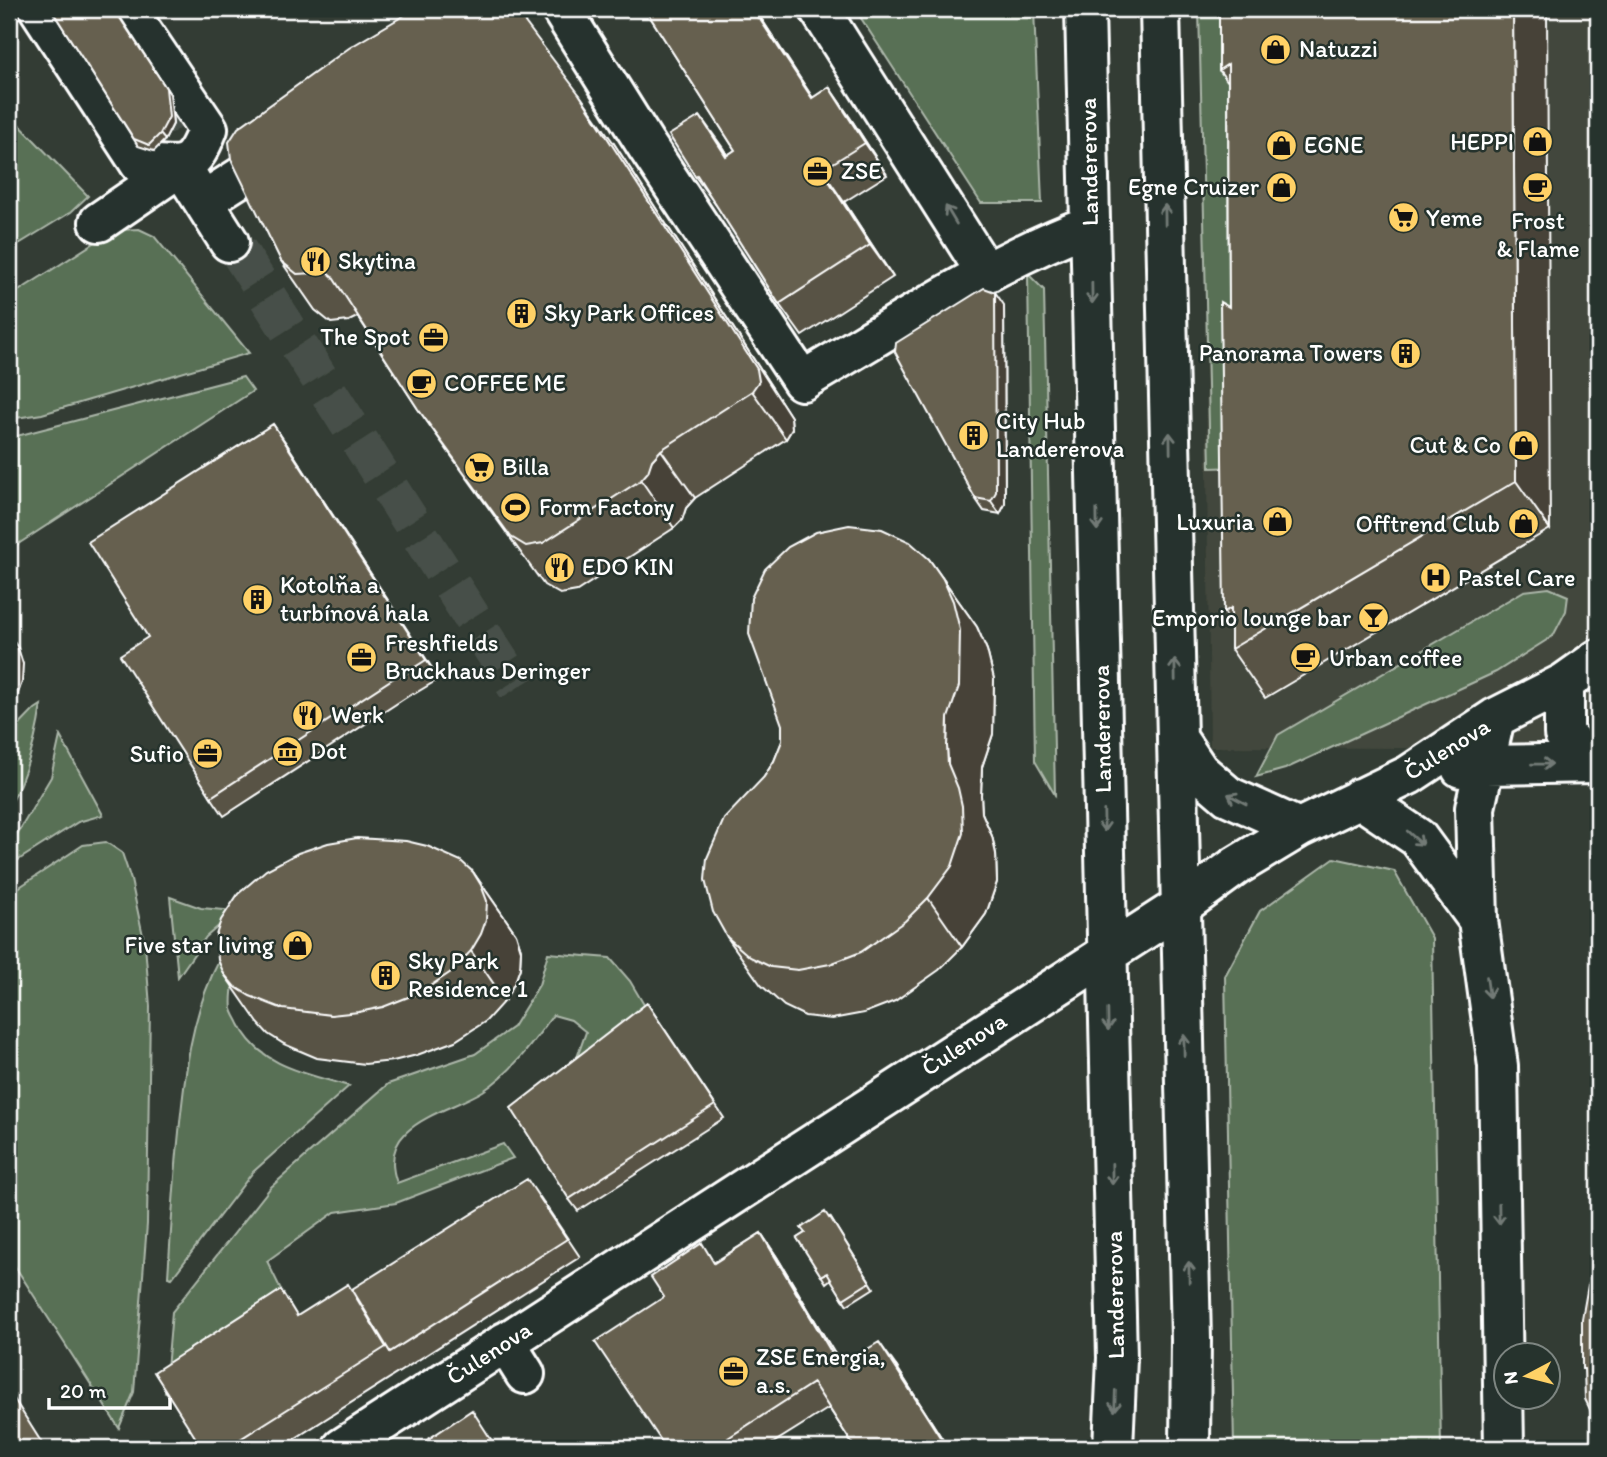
<svg xmlns="http://www.w3.org/2000/svg" width="1607" height="1457" font-family="Itim,sans-serif">
	<style>
		.built { fill: #42473c }
		.green { fill: #586f54; stroke: #acb7aa; stroke-width: 2 }
		.lines { fill: none; stroke-linecap: round; stroke-linejoin: round }
		.minor-tunnel { stroke: #475048; stroke-width: 38; stroke-dasharray: 38 19; stroke-linecap: butt }
		.minor-casing { stroke: #fff; stroke-width: 44 }
		.minor { stroke: #26332d; stroke-width: 38 }
		.wall { fill: #585344; stroke: #fff; stroke-width: 2 }
		.shaded-wall { fill: #474337; stroke: #fff; stroke-width: 2 }
		.building { fill: #66604f; stroke: #fff; stroke-width: 2 }
		.oneway { stroke: #727a76 }
		.labels { text-anchor: middle; stroke-width: 5; stroke-linejoin: round; paint-order: stroke }
		.poi-label { font-size: 24px; fill: #fff; stroke: #26332d; text-anchor: start }
		.street-label { font-size: 24px; fill: #fff; stroke: #26332d }
	</style>
	<rect width="100%" height="100%" fill="#333c34"/>
	<filter id="ink" filterUnits="userSpaceOnUse"><feTurbulence type="fractalNoise" baseFrequency=".0143" numOctaves="2"/><feDisplacementMap in="SourceGraphic" scale="14" xChannelSelector="R" yChannelSelector="G"/><feConvolveMatrix kernelMatrix="1 2 1 2 8 2 1 2 1" color-interpolation-filters="sRGB"/></filter>
	<g filter="url(#ink)">
		<path class="built" d="M1202 9H1598V749L1210 747Z"/>
		<path class="green" d="M855 9H1034L1042 203H981Z
			M1199 9H1238L1240 467 1210 468Z
			M9 114 88 196 71 212 9 250Z
			M139 229 154 236 249 353 42 414 9 419V297L102 238 119 230Z
			M1028 274 1044 290 1055 795 1035 761Z
			M243 377 253 391 9 550V438Z
			M1549 588 1568 596 1566 611 1553 636 1496 672 1285 769 1256 777 1278 735 1524 591Z
			M41 705C36 743 26 774 9 808V736L35 709Z
			M60 736 103 815 78 822 9 866V848L51 777Z
			M106 842 122 853 131 880 145 945 150 1006 147 1224 134 1392 119 1428 9 1257V894L83 845Z
			M1334 858 1394 871 1432 938 1441 1448H1234L1225 976 1260 911Z
			M170 897 201 908 236 911 206 937 178 977Z
			M548 953 610 958 630 981 702 1103 569 1080 586 1032 571 1020 553 1015C532 1044 513 1071 483 1091 448 1113 375 1123 397 1183L503 1144 513 1158 396 1203 335 1212 267 1261 291 1310 165 1392 172 1312 271 1187 388 1084 475 1054 513 1027 539 985Z
			M219 961 236 966C234 980 230 995 232 1009 233 1014 237 1019 239 1024 259 1066 307 1074 349 1086L253 1172 172 1278 168 1277C171 1229 174 1181 179 1132 185 1073 191 1014 219 961Z"/>
		<g class="lines">
			<path class="minor-tunnel" d="M84 9 517 688"/>
			<defs>
				<path id="minor" d="M39 9 140 164C183 166 190 174 208 129L127 9
					M561 9 646 145 802 381C896 326 989 263 1090 225
					M819 9 986 273
					M1085 9 1117 1358 1113 1448
					M1160 9 1191 1340 1190 1448
					M203 201 283 150
					M99 222 181 166 229 242
					M1564 683V734L1591 763
					M1495 718 1475 808 1478 920 1498 1066 1504 1448
					M1177 738 1199 771 1228 796 1299 828
					M1461 768 1485 765 1598 763
					M1359 798 1418 838 1478 920
					M505 1342 525 1374
					M342 1448 1181 906 1236 866 1299 828 1409 775 1495 718 1564 683 1598 659"/>
			</defs>
			<use href="#minor" class="minor-casing"/>
			<use href="#minor" class="minor"/>
		</g>
		<path class="wall" d="M51 9H115L170 94 173 124 165 140 154 151 138 146Z
			M604 9H615L607 14Z
			M645 9H755L813 98 829 87 851 119 887 175 844 202 893 277 802 336 779 304 718 208 695 176 735 150Z
			M1219 9 1550 529 1265 698 1231 649V622L1224 612 1229 307 1228 82 1219 70Z
			M613 142 791 417 792 429 786 439 695 498 686 508 682 520 674 528 577 591 560 594 544 585 452 457 418 409 360 320 357 317 349 321 331 323 315 310 281 261Z
			M1004 305 1005 504 1000 514 984 511 975 498Z
			M286 443 439 679 414 694 413 693 224 816 211 797 148 637Z
			M929 559 977 627 987 650 994 679 993 734 982 767 981 795 982 813 992 836 996 854 997 882 986 914 962 947 939 970 895 1001 864 1013 832 1019 805 1016 784 1006 761 985 727 937 764 777 774 761 782 741V725Z
			M473 872 516 934 521 950 520 968 515 982 505 1000 486 1021 455 1041 417 1055 393 1061 365 1064 317 1058 284 1044 268 1034 258 1023 224 974Z
			M647 1003 724 1118 578 1211 569 1199Z
			M540 1197 580 1257 280 1448H202L298 1316Z
			M830 1217 874 1288 847 1305 831 1279 826 1283 797 1238Z
			M761 1233 777 1257 839 1361 852 1358 896 1366 948 1448H855L829 1408 765 1448H666L715 1262Z"/>
		<path class="shaded-wall" d="M114 9 170 94 173 124 165 140 160 134Z
			M753 9H755L834 131 812 98Z
			M1513 9H1547L1550 529 1516 481Z
			M829 87 851 119 887 175 865 143Z
			M579 94 613 142 791 417 792 429 786 439 752 391Z
			M700 116 723 148 748 188 726 156Z
			M822 170 844 202 893 277 870 245Z
			M995 292 1004 305 1005 504 1000 514 991 501Z
			M273 424 286 443 439 679 426 660Z
			M661 450 695 498 686 508 682 520 674 528 641 480 652 460Z
			M943 579 977 627 987 650 994 679 993 734 982 767 981 795 982 813 992 836 996 854 997 882 986 914 962 947 928 898 948 764 947 746 948 718Z
			M9 634 18 648 23 664 22 682 17 696 9 709Z
			M473 872 516 934 521 950 520 968 515 982 505 1000 471 951Z
			M761 1233 777 1257 854 1386 837 1362Z
			M879 1342 896 1366 948 1448H947Z"/>
		<path class="building" d="M51 9H114L166 88 169 117 160 134 149 145 134 139Z
			M415 9H515L579 94 757 369 759 381 752 391 661 450 652 460 648 472 641 480 543 543 526 546 511 537 418 409 332 276 323 269 316 273 297 274 281 261 231 159 229 142 238 128 349 48Z
			M645 9H753L812 98 829 87 865 143 822 170 870 245 779 304 697 175 695 176 669 135 700 116 726 156 735 150Z
			M1219 9H1513L1516 481 1231 649V608L1224 612 1220 302 1229 307 1228 64 1219 70Z
			M984 288 995 292 996 492 991 501 975 498 895 352 896 343Z
			M273 424 426 660 401 676 400 674 211 797 120 655 148 637 88 542Z
			M849 525 882 529 910 542 929 559 943 579 953 601 960 630 959 686 948 718 947 746 948 764 958 788 962 806 963 833 952 866 928 898 905 921 861 952 830 964 798 970 771 967 750 957 727 937 713 912 705 880 707 858 724 819 764 777 774 761 782 741V725L749 634 751 598 765 569 788 547 816 532Z
			M357 838 406 841 427 846 461 861 473 872 481 885 487 901 486 920 481 934 471 951 451 972 421 992 383 1007 359 1012 331 1015 283 1009 250 996 234 986 224 974 218 960 216 935 221 920 238 894 266 870 298 853 328 843Z
			M647 1003 715 1105 569 1199 511 1108Z
			M527 1179 567 1239 390 1352 352 1289Z
			M825 1212 829 1218 830 1217 870 1282 843 1299 827 1273 821 1276 797 1238 805 1233 801 1228Z
			M761 1233 837 1362 850 1355 851 1359 879 1342 947 1448H855L813 1383 728 1438 735 1448H666L595 1342 664 1297 651 1277 702 1243 714 1263Z
			M1598 1268V1426L1585 1399 1584 1369H1582V1319L1588 1285Z
			M348 1284 386 1347 226 1448H202L154 1372 281 1290 297 1316Z
			M9 1391 45 1448H9Z
			M472 1410 494 1444 490 1447 491 1448H415Z"/>
		<defs><path id="oneway-shaft" d="M-6 0H5M1.5-3L5.5 0L1.5 3" fill="none" stroke-width="1.6" stroke-linecap="round" stroke-linejoin="round" transform="scale(1.75)"/></defs>
		<g class="oneway">
			<use href="#oneway-shaft" transform="translate(951 215) rotate(-121)"/>
			<use href="#oneway-shaft" transform="translate(1165 215) rotate(-91)"/>
			<use href="#oneway-shaft" transform="translate(1092 293) rotate(89)"/>
			<use href="#oneway-shaft" transform="translate(1170 443) rotate(-91)"/>
			<use href="#oneway-shaft" transform="translate(1097 520) rotate(89)"/>
			<use href="#oneway-shaft" transform="translate(1175 670) rotate(-91)"/>
			<use href="#oneway-shaft" transform="translate(1542 764) rotate(-1)"/>
			<use href="#oneway-shaft" transform="translate(1237 799) rotate(-152)"/>
			<use href="#oneway-shaft" transform="translate(1104 821) rotate(89)"/>
			<use href="#oneway-shaft" transform="translate(1415 838) rotate(42)"/>
			<use href="#oneway-shaft" transform="translate(1488 987) rotate(82)"/>
			<use href="#oneway-shaft" transform="translate(1108 1020) rotate(89)"/>
			<use href="#oneway-shaft" transform="translate(1184 1045) rotate(-91)"/>
			<use href="#oneway-shaft" transform="translate(1112 1174) rotate(89)"/>
			<use href="#oneway-shaft" transform="translate(1499 1214) rotate(89)"/>
			<use href="#oneway-shaft" transform="translate(1189 1272) rotate(-91)"/>
			<use href="#oneway-shaft" transform="translate(1115 1401) rotate(92)"/>
		</g>
	</g>
	<defs>
		<symbol id="shop-disc" viewBox="-11 -11 22 22"><circle r="9.5" fill="#ffd166" stroke="#26332d"/><path d="M-5-2.5h2.3a2.7 3.5 0 0 1 5.4 0H5L5.5 6h-11ZM-1.5-2.5h3a1.5 2.3 0 0 0-3 0Z" fill="#111"/></symbol>
		<symbol id="office-disc" viewBox="-11 -11 22 22"><circle r="9.5" fill="#ffd166" stroke="#26332d"/><path d="M-6-3h4V-5.5h4V-3h4V5H-6ZM-1-4.5V-3h2v-1.5ZM-6 0V1H6V0Z" fill="#111"/></symbol>
		<symbol id="cafe-disc" viewBox="-11 -11 22 22"><circle r="9.5" fill="#ffd166" stroke="#26332d"/><path d="M-5.5-4.5H6V0H3Q3 3.5 0 3.5H-2.5Q-5.5 3.5-5.5 0ZM3-3.2v2h1.7v-2ZM-6 4.5H4V6H-6Z" fill="#111"/></symbol>
		<symbol id="supermarket-disc" viewBox="-11 -11 22 22"><circle r="9.5" fill="#ffd166" stroke="#26332d"/><path d="M-6-5.5h2.5l.6 2H6L4.5 2H-2.5L-4.4-4H-6ZM-1.5 3.2a1.3 1.3 0 1 0 .1 0ZM3 3.2a1.3 1.3 0 1 0 .1 0Z" fill="#111"/></symbol>
		<symbol id="restaurant-disc" viewBox="-11 -11 22 22"><circle r="9.5" fill="#ffd166" stroke="#26332d"/><path d="M-5-6h1v4h1v-4h1v4h1v-4h1v5L-1.5 .5V6h-2V.5L-5-1ZM5-6V6H3V1.5H1.5Q1.5-4 5-6Z" fill="#111"/></symbol>
		<symbol id="building-disc" viewBox="-11 -11 22 22"><circle r="9.5" fill="#ffd166" stroke="#26332d"/><path d="M-4-6H4V6H1V3H-1V6H-4ZM-2.5-4.3h1.7v1.8h-1.7ZM.8-4.3h1.7v1.8H.8ZM-2.5-1h1.7V.8h-1.7ZM.8-1h1.7V.8H.8Z" fill="#111"/></symbol>
		<symbol id="stadium-disc" viewBox="-11 -11 22 22"><circle r="9.5" fill="#ffd166" stroke="#26332d"/><path d="M0-5a6.5 5 0 1 0 0 10a6.5 5 0 1 0 0-10ZM-3.5-1.8h7v3.6h-7Z" fill="#111"/></symbol>
		<symbol id="hospital-disc" viewBox="-11 -11 22 22"><circle r="9.5" fill="#ffd166" stroke="#26332d"/><path d="M-5-5h3v3.5h4V-5h3V5h-3V1.5h-4V5h-3Z" fill="#111"/></symbol>
		<symbol id="bar-disc" viewBox="-11 -11 22 22"><circle r="9.5" fill="#ffd166" stroke="#26332d"/><path d="M-6-5H6L.8 .8V4.5H3.5V6h-7V4.5H-.8V.8Z" fill="#111"/></symbol>
		<symbol id="museum-disc" viewBox="-11 -11 22 22"><circle r="9.5" fill="#ffd166" stroke="#26332d"/><path d="M0-6L6-3V-2H-6V-3ZM-5-1h2V3h-2ZM-1-1h2V3h-2ZM3-1h2V3H3ZM-6 4H6V6H-6Z" fill="#111"/></symbol>
	</defs>
	<g fill-rule="evenodd">
		<use href="#shop-disc" x="1258" y="32" width="35" height="35"/>
		<use href="#shop-disc" x="1520" y="124" width="35" height="35"/>
		<use href="#shop-disc" x="1264" y="128" width="35" height="35"/>
		<use href="#office-disc" x="800" y="154" width="35" height="35"/>
		<use href="#shop-disc" x="1264" y="170" width="35" height="35"/>
		<use href="#cafe-disc" x="1520" y="170" width="35" height="35"/>
		<use href="#supermarket-disc" x="1386" y="200" width="35" height="35"/>
		<use href="#restaurant-disc" x="298" y="244" width="35" height="35"/>
		<use href="#building-disc" x="504" y="296" width="35" height="35"/>
		<use href="#office-disc" x="416" y="320" width="35" height="35"/>
		<use href="#building-disc" x="1388" y="336" width="35" height="35"/>
		<use href="#cafe-disc" x="404" y="366" width="35" height="35"/>
		<use href="#building-disc" x="956" y="418" width="35" height="35"/>
		<use href="#shop-disc" x="1506" y="428" width="35" height="35"/>
		<use href="#supermarket-disc" x="462" y="450" width="35" height="35"/>
		<use href="#stadium-disc" x="498" y="490" width="35" height="35"/>
		<use href="#shop-disc" x="1260" y="504" width="35" height="35"/>
		<use href="#shop-disc" x="1506" y="506" width="35" height="35"/>
		<use href="#restaurant-disc" x="542" y="550" width="35" height="35"/>
		<use href="#hospital-disc" x="1418" y="560" width="35" height="35"/>
		<use href="#building-disc" x="240" y="582" width="35" height="35"/>
		<use href="#bar-disc" x="1356" y="600" width="35" height="35"/>
		<use href="#office-disc" x="344" y="640" width="35" height="35"/>
		<use href="#cafe-disc" x="1288" y="640" width="35" height="35"/>
		<use href="#restaurant-disc" x="290" y="698" width="35" height="35"/>
		<use href="#museum-disc" x="270" y="734" width="35" height="35"/>
		<use href="#office-disc" x="190" y="736" width="35" height="35"/>
		<use href="#shop-disc" x="280" y="928" width="35" height="35"/>
		<use href="#building-disc" x="368" y="958" width="35" height="35"/>
		<use href="#office-disc" x="716" y="1354" width="35" height="35"/>
	</g>
	<g class="labels">
		<g class="poi-label">
			<text x="1299" y="57">Natuzzi</text>
			<text x="1514" y="150" text-anchor="end">HEPPI</text>
			<text x="1304" y="153">EGNE</text>
			<text x="841" y="179">ZSE</text>
			<text x="1259" y="195" text-anchor="end">Egne Cruizer</text>
			<text x="1426" y="226">Yeme</text>
			<text x="1538" y="229" text-anchor="middle">Frost<tspan x="1538" dy="28">&amp; Flame</tspan></text>
			<text x="338" y="269">Skytina</text>
			<text x="544" y="321">Sky Park Offices</text>
			<text x="410" y="345" text-anchor="end">The Spot</text>
			<text x="1383" y="361" text-anchor="end">Panorama Towers</text>
			<text x="444" y="391">COFFEE ME</text>
			<text x="996" y="429">City Hub<tspan x="996" dy="28">Landererova</tspan></text>
			<text x="1501" y="453" text-anchor="end">Cut &amp; Co</text>
			<text x="502" y="475">Billa</text>
			<text x="539" y="515">Form Factory</text>
			<text x="1254" y="530" text-anchor="end">Luxuria</text>
			<text x="1500" y="532" text-anchor="end">Offtrend Club</text>
			<text x="582" y="575">EDO KIN</text>
			<text x="1458" y="586">Pastel Care</text>
			<text x="280" y="593">Kotolňa a<tspan x="280" dy="28">turbínová hala</tspan></text>
			<text x="1351" y="626" text-anchor="end">Emporio lounge bar</text>
			<text x="385" y="651">Freshfields<tspan x="385" dy="28">Bruckhaus Deringer</tspan></text>
			<text x="1329" y="666">Urban coffee</text>
			<text x="331" y="723">Werk</text>
			<text x="310" y="759">Dot</text>
			<text x="184" y="762" text-anchor="end">Sufio</text>
			<text x="274" y="953" text-anchor="end">Five star living</text>
			<text x="408" y="969">Sky Park<tspan x="408" dy="28">Residence 1</tspan></text>
			<text x="756" y="1365">ZSE Energia,<tspan x="756" dy="28">a.s.</tspan></text>
		</g>
		<g class="street-label">
			<text transform="translate(1089 162) rotate(-91)" y="8">Landererova</text>
			<text transform="translate(1102 729) rotate(-91)" y="8">Landererova</text>
			<text transform="translate(1447 749) rotate(-32)" y="8">Čulenova</text>
			<text transform="translate(964 1044) rotate(-33)" y="8">Čulenova</text>
			<text transform="translate(1115 1295) rotate(-91)" y="8">Landererova</text>
			<text transform="translate(489 1353) rotate(-33)" y="8">Čulenova</text>
		</g>
	</g>
	<rect width="1607" height="1457" fill="none" stroke="#26332d" stroke-width="35"/>
	<rect x="18" y="18" width="1572" height="1422" fill="none" stroke="#fff" stroke-width="2.5" filter="url(#ink)"/>
	<g transform="translate(1527 1376) rotate(263)"><circle r="33" fill="#26332d" stroke="#7d8581" stroke-width="2"/>
	<path d="M0-5L12 26L0 18L-12 26Z" fill="#ffd166"/>
	<text y="-10" font-size="19" font-weight="bold" text-anchor="middle" fill="#ffffff">N</text>
	</g>
	<path d="M49 1398v10h121v-10" fill="none" stroke="#ffffff" stroke-width="3.5"/>
	<text x="60" y="1398" font-size="21" fill="#ffffff" stroke="#26332d" stroke-width="5" paint-order="stroke">20 m</text>
</svg>
